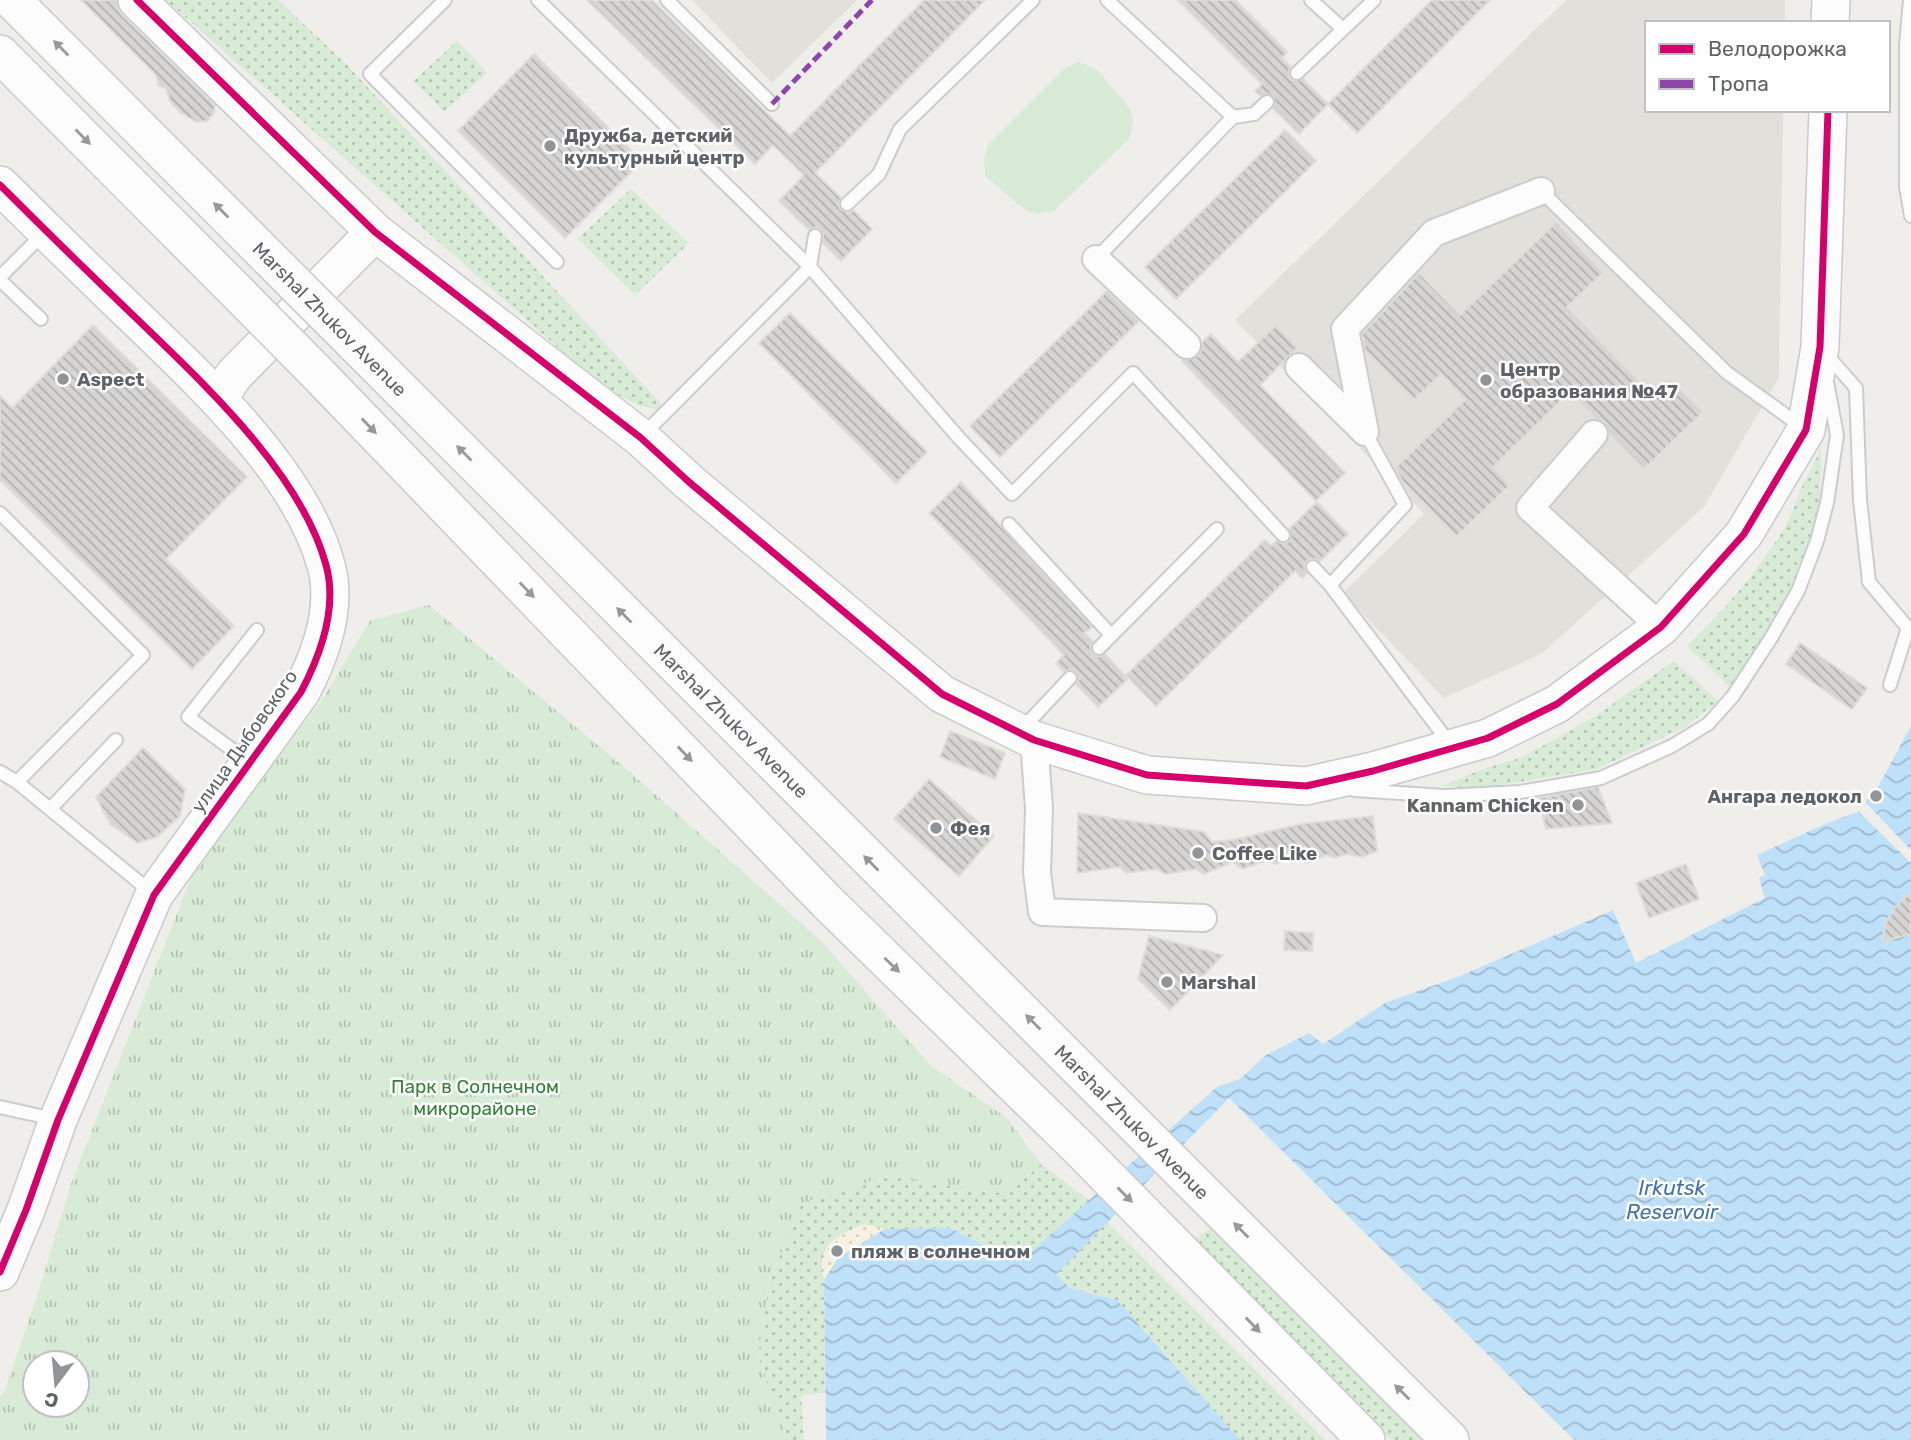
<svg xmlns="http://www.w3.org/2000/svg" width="1911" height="1440" font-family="Rubik,sans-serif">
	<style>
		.education { fill: #e2e0da }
		.grass { fill: url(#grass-dots) }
		.sand { fill: url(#sand-dots) }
		.park { fill: url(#park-tufts); fill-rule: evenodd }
		.garden { fill: #d8ebd6 }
		.water { fill: url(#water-waves) }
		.pier { fill: #efeeea }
		.building { fill: url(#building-back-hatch); stroke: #deddd9; stroke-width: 2 }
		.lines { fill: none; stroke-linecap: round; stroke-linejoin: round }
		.lane-casing { stroke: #cbcccc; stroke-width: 16 }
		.street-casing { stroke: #cbcccc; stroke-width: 30 }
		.secondary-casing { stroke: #cacacb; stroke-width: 40 }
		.lane { stroke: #fdfcfc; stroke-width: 12 }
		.street { stroke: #fdfcfc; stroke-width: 26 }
		.secondary { stroke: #fdfcfc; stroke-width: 37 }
		.secondary-bridge-casing { stroke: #cacacb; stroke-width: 40; stroke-linecap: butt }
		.secondary-bridge { stroke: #fdfcfc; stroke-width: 37 }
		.quiet { stroke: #8e44ad; stroke-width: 5; stroke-dasharray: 10 5; stroke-linecap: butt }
		.cycleway-casing { stroke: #fff; stroke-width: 11 }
		.cycleway { stroke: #d6006c; stroke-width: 7 }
		.oneway { fill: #96999c }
		.poi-dot { fill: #919496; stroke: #fff; stroke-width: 2.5 }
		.labels { text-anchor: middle; stroke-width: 5; stroke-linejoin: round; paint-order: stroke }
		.poi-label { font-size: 19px; font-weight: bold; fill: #5f6368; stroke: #fff; text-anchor: start }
		.street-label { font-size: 19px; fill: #5f6368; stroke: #fff }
		.park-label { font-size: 19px; fill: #348238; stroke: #fff }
		.water-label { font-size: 21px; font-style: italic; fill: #4174aa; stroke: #fff }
	</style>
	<defs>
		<pattern id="grass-dots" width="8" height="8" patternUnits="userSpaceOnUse" patternTransform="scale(1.75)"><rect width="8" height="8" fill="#d8ebd6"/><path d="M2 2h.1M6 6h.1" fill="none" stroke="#b2c2b1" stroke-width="1.8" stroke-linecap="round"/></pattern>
		<pattern id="sand-dots" width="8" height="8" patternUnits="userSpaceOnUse" patternTransform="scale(1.75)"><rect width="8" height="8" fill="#f6f1e1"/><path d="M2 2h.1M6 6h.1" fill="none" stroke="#d5d1c4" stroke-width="1.8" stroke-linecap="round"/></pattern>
		<pattern id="park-tufts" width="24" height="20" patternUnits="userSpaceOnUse" patternTransform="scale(1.75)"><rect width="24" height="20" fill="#d8ebd6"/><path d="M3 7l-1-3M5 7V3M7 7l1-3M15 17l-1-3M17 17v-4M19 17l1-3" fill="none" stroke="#b2c2b1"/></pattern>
		<pattern id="water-waves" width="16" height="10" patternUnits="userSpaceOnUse" patternTransform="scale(1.75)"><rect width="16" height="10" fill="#bfe0f9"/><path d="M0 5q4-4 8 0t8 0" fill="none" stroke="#9eb9cd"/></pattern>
		<pattern id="building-back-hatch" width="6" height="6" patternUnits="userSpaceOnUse" patternTransform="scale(1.75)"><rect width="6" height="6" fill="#d6d5d3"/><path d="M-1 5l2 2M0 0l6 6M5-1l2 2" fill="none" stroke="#b1b0af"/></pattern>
	</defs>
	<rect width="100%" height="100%" fill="#efeeea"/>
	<path class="education" d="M692 0H857L772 83Z
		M1566 0H1785V23H1647V110H1783L1779 377 1704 507 1541 654 1444 698 1343 593 1424 514 1235 320Z"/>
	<path class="grass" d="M166 0H278L345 63 666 409C641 411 620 395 599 384Z
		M457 41 487 73 444 112 414 81Z
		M631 189 689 243 635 295 578 239Z
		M1821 445C1821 479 1821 514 1812 548 1798 599 1761 645 1733 690L1687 646C1725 610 1760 569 1787 524 1793 513 1796 500 1801 489 1808 473 1817 461 1821 445Z
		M1674 661 1718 701 1685 727 1597 769 1482 788 1442 786 1486 768 1520 758 1548 743 1594 717Z
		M1041 1164 1090 1201 1025 1257 996 1251 950 1228 824 1281 825 1393 801 1395 804 1440H787L758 1356 769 1282 802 1203 887 1176 1007 1194Z
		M1107 1222 1325 1440H1240L1117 1300 1070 1288 1056 1275Z
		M1214 1226 1430 1440H1391L1193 1240Z"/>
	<path class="sand" d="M864 1224 885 1229 838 1258 824 1280C814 1246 837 1235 864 1224Z"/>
	<path class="park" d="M429 605 623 766 821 941 930 1065 1007 1118 1041 1164 1007 1194 887 1176 802 1203 769 1282 758 1356 787 1440H0V1397L4 1392 35 1303 71 1184 198 860 322 700 370 621ZM35 1363H77V1405H35Z"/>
	<path class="garden" d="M1079 62 1096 69 1130 108 1133 123 1129 139 1055 210 1038 214 1025 210 985 176 984 159 988 145 1065 68Z"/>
	<path class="water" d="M1911 726V1440H1574L1229 1098 1056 1275 1070 1288 1117 1300 1240 1440H826L824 1280 838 1258 885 1229 950 1228 996 1251 1025 1257 1217 1087 1240 1079 1266 1055 1309 1033 1323 1044 1385 1003 1460 976 1613 910 1636 963 1765 898 1759 878 1765 875 1757 855 1827 823 1858 812 1878 787Z"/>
	<path class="pier" d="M1864 801 1911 850V863L1856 809Z"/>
	<path class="building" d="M81 0H117V6L122 15 215 105 214 113 207 121 196 122 180 112 170 101 166 88 159 86 156 75Z
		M587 0H652L790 136 924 0H985L815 173 841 198 838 205 841 210 848 213 853 210 872 229 841 261 823 243V234L821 230 816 227 809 230 779 201 804 175 773 145 755 164Z
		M1178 0H1235L1287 52 1282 58 1291 67 1289 71 1290 78 1295 81 1303 79 1328 104 1299 134 1273 108 1275 104 1274 97 1269 94 1261 96 1255 91 1262 84Z
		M1432 0H1490L1357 133 1328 104Z
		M534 54 642 161 565 238 458 131Z
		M1285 130 1316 161 1176 299 1145 267Z
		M1556 222 1603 273 1567 307 1653 396 1670 379 1703 412 1644 469 1609 433 1605 423 1596 419 1570 392 1493 467 1510 485 1456 537 1402 481 1395 468 1465 400 1441 374 1414 400 1365 350 1362 334 1419 273 1460 315Z
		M1107 291 1139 321 1000 457 970 426Z
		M790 313 927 452 896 483 759 343Z
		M93 325 247 477 166 559 234 626 192 669 0 480V396L12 408Z
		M1276 325 1298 347 1260 385 1345 473 1316 501 1182 361 1198 356 1202 349V342L1211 334 1238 362Z
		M961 482 1092 627 1084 633 1093 642 1090 646 1092 654 1097 657 1105 654 1128 679 1098 707 1076 684 1079 679 1076 672 1071 669 1064 672 1056 663 1064 655 929 513Z
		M1317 502 1348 534 1320 561 1312 558 1307 561 1304 568 1307 573 1302 578 1295 571 1156 706 1126 675 1265 540 1271 546 1277 541 1281 543 1288 542 1291 537 1289 529Z
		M1800 643 1867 688 1852 709 1786 664Z
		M950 731 1005 753 995 779 940 757Z
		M143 748 185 789 180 816 157 837 138 843 110 824 96 797Z
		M929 779 994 836 959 876 894 819Z
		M1598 787 1612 823 1546 829 1539 798Z
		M1078 813 1204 832 1212 842 1233 840 1301 824 1373 816 1377 851 1362 857 1346 854 1335 858 1327 855 1306 863 1298 855 1276 864 1268 860 1242 869 1233 862 1204 874 1196 869 1165 874 1157 869 1126 873 1120 867 1077 873Z
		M1686 864 1699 899 1649 918 1636 883Z
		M1911 892V934L1883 941 1885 924 1895 907Z
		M1285 931 1313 933 1312 951 1284 950Z
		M1149 936 1223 955 1170 1010 1138 979Z"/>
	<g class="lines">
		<defs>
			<path id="lane" d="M445 0 370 74 557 262
				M538 0 810 267 642 436
				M667 0 772 104
				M1107 0 1233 117
				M1311 0 1343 29
				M1910 0 1906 46V187L1911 216
				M1297 73 1374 0
				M1541 191 1726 372 1802 427
				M847 204 879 174 900 129 1033 0
				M815 236 810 267 959 438 1012 494 1133 373 1283 535
				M1096 259 1233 117 1254 114 1267 102
				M0 277 43 234
				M0 280 41 319
				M1825 353 1856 388 1860 500 1869 582 1908 628 1890 685
				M0 513 143 655 17 782
				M1009 524 1111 635
				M1313 567 1330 585 1450 744
				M1330 585 1405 505 1365 432
				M1099 648 1217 529
				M1021 730 1070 678
				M246 760 188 717 257 630
				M0 772 17 782 151 892
				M1354 790 1445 796 1520 792 1601 778 1672 746 1708 724 1733 696 1771 638 1798 591 1817 541 1827 503 1837 435 1827 382
				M50 809 116 740
				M0 1107 54 1119"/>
			<path id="street" d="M1096 259 1187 345
				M1299 367 1365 432
				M1365 432 1345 329 1434 233 1541 191
				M1594 434 1530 508 1661 627
				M1034 740 1039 808 1037 872 1042 912 1203 918"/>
			<g id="secondary">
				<path d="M12 0 269 258"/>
				<path d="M137 0 375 232 641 438 689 482 942 694 1034 740 1147 775 1306 786 1373 771 1488 738 1557 704 1661 627 1744 534 1806 430 1820 347 1828 110"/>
				<path d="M1830 23 1831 0"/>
				<path d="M0 54 237 292"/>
				<path d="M0 185C45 230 91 275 137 319 204 384 301 473 326 565 338 608 321 654 301 692L154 895 58 1120 26 1210 0 1272"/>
				<path id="s1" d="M354 343 1450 1440"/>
				<path d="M321 377 827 902 1079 1148 1366 1440"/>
				<path d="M218 399 234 375 375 232"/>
			</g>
		</defs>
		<use href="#lane" class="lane-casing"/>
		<use href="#street" class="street-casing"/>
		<use href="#secondary" class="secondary-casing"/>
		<use href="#lane" class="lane"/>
		<use href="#street" class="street"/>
		<use href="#secondary" class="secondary"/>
		<defs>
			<path id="secondary-bridge" d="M269 258 354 343
				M237 292 321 377"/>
		</defs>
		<use href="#secondary-bridge" class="secondary-bridge-casing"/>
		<use href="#secondary-bridge" class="secondary-bridge"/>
		<path class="quiet" d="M772 104 872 0"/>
		<defs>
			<path id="cycleway" d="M137 0 375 232 641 438 689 482 942 694 1034 740 1147 775 1306 786 1373 771 1488 738 1557 704 1661 627 1744 534 1806 430 1820 347 1828 110
				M0 185C45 230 91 275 137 319 204 384 301 473 326 565 338 608 321 654 301 692L154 895 58 1120 26 1210 0 1272"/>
		</defs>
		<use href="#cycleway" class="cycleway-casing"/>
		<use href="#cycleway" class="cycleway"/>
	</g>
	<defs><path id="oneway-solid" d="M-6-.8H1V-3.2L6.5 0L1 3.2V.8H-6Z" transform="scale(1.75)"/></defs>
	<g class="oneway">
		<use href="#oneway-solid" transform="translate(61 48) rotate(-135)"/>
		<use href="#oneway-solid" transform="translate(83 137) rotate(45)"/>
		<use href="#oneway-solid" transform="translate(221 210) rotate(-135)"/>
		<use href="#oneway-solid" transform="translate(369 426) rotate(46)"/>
		<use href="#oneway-solid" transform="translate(464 453) rotate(-135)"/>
		<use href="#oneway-solid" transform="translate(527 590) rotate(46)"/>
		<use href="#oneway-solid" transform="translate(624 615) rotate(-135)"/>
		<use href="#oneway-solid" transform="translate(685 754) rotate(46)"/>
		<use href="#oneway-solid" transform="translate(871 863) rotate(-135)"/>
		<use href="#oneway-solid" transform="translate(892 965) rotate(44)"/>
		<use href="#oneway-solid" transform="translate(1033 1022) rotate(-135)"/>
		<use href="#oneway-solid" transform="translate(1125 1195) rotate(45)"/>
		<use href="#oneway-solid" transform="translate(1241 1230) rotate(-135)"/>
		<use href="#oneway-solid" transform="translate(1253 1325) rotate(46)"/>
		<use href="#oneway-solid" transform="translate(1402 1392) rotate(-135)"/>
	</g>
	<g class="poi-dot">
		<circle cx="550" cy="146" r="7"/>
		<circle cx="63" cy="379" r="7"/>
		<circle cx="1486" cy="380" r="7"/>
		<circle cx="1876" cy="796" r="7"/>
		<circle cx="1578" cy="805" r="7"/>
		<circle cx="936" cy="828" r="7"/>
		<circle cx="1198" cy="853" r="7"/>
		<circle cx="1167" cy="982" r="7"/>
		<circle cx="837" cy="1251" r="7"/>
	</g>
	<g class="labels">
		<g class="poi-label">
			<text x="564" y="142">Дружба, детский<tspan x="564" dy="22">культурный центр</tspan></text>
			<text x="1500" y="376">Центр<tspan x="1500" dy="22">образования №47</tspan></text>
			<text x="77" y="386">Aspect</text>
			<text x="1862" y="803" text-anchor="end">Ангара ледокол</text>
			<text x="1564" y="812" text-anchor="end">Kannam Chicken</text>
			<text x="950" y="835">Фея</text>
			<text x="1212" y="860">Coffee Like</text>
			<text x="1181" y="989">Marshal</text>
			<text x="851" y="1258">пляж в солнечном</text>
		</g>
		<g class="street-label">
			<text transform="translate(330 319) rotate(45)" y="7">Marshal Zhukov Avenue</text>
			<text dy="7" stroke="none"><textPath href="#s1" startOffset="534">Marshal Zhukov Avenue</textPath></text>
			<text transform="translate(244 741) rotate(-55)" y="7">улица Дыбовского</text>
			<text dy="7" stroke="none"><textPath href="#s1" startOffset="1101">Marshal Zhukov Avenue</textPath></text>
		</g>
		<g class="park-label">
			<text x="475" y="1093">Парк в Солнечном<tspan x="475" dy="22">микрорайоне</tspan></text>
		</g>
		<g class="water-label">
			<text x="1672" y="1195">Irkutsk<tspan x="1672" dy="24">Reservoir</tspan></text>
		</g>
	</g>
	<rect x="1645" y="21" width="245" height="91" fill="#ffffff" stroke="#bfc1c3" stroke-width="2"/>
	<rect x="1659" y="44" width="35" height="10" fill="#d6006c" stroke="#bfc1c3" stroke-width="2"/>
	<text x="1708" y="56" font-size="21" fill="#5f6368">Велодорожка</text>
	<rect x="1659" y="79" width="35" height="10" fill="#8e44ad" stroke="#bfc1c3" stroke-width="2"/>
	<text x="1708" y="91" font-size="21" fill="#5f6368">Тропа</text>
	<g transform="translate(56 1384) rotate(196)"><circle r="33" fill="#ffffff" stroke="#bfc1c3" stroke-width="2"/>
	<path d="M0-5L12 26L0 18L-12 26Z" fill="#919496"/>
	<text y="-10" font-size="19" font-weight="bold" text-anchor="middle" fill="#5f6368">С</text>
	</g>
</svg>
